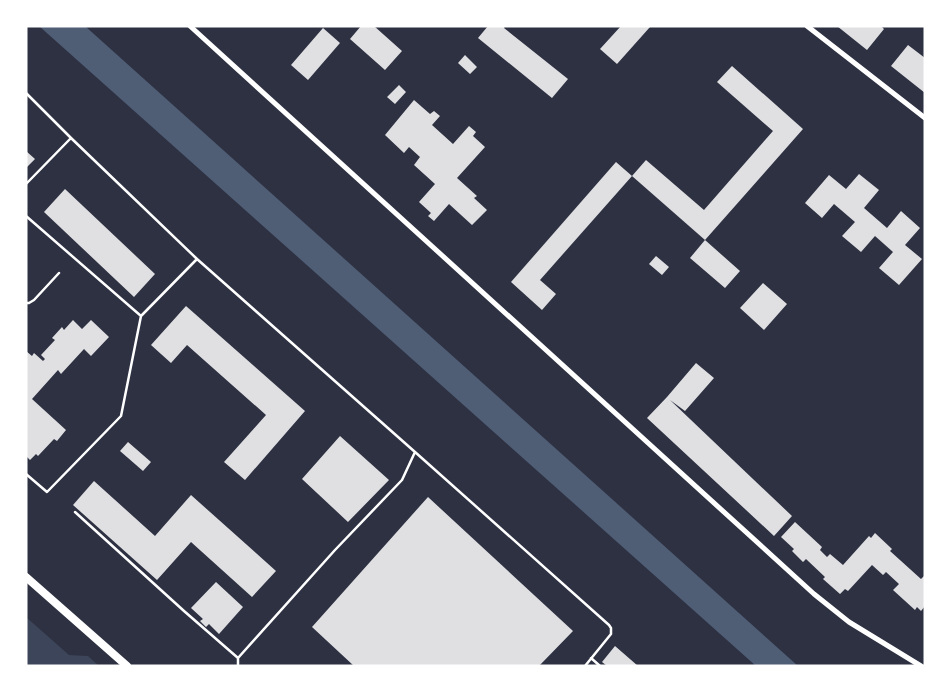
<svg xmlns="http://www.w3.org/2000/svg" width="951" height="692" font-family="Roboto,sans-serif">
	<style>
		.green { fill: #3c4559 }
		.water { fill: #4f5d75 }
		.building { fill: #e0e0e3 }
		.lines { fill: none; stroke-linecap: round; stroke-linejoin: round }
		.service { stroke: #fff; stroke-width: 2.5 }
		.minor { stroke: #fff; stroke-width: 5 }
		.secondary { stroke: #fff; stroke-width: 8 }
	</style>
	<rect width="100%" height="100%" fill="#2d3142"/>
	<path class="green" d="M26 617 69 655 88 656 99 666H28L26 664Z"/>
	<path class="water" d="M39 26H85L798 666H756Z"/>
	<path class="building" d="M361 26H374L402 51 385 70 350 39Z
		M488 26H505L504 28 568 79 552 98 478 38Z
		M621 26H649L650 27 617 64 600 49Z
		M837 26H881L884 29 867 50Z
		M323 28 340 43 308 80 291 65Z
		M908 45 925 58V93L891 66Z
		M465 55 477 67 470 74 458 63Z
		M732 66 803 129 705 240 632 176 646 160 704 210 773 131 717 82Z
		M399 85 406 92 395 104 387 97Z
		M414 100 430 114 434 111 440 116 432 125 453 144 469 126 476 132 473 136 485 147 457 178 477 196 474 198 487 210 472 225 449 204 434 221 428 216 431 213 419 202 435 184 414 165 420 157 409 147 404 153 385 135Z
		M26 151 35 159 26 168Z
		M616 162 632 176 540 280 556 294 542 310 511 282Z
		M859 174 879 190 864 208 887 228 901 211 920 228 905 245 922 259 899 285 879 268 893 252 875 236 861 252 842 236 855 222 834 204 822 218 805 203 829 175 846 189Z
		M65 189 155 274 134 297 44 212Z
		M705 240 740 271 725 288 690 258Z
		M656 256 669 267 662 275 649 264Z
		M763 283 787 304 764 330 740 308Z
		M186 306 305 411 245 480 224 462 266 415 187 345 171 363 151 345Z
		M73 320 82 329 91 320 109 337 91 356 84 349 61 374 58 370 32 399 66 430 57 441 54 439 38 456 36 454 30 460 26 456V351L32 356 34 353 43 361 45 359 41 355 55 340 52 338 62 327 64 330Z
		M696 363 714 378 685 411 670 400 792 516 774 536 647 418 667 397Z
		M340 436 389 480 348 522 302 479Z
		M128 442 151 462 143 471 120 451Z
		M94 481 155 536 191 495 276 571 252 597 191 542 157 580 73 505Z
		M428 497 573 631 539 666H354L312 627Z
		M795 522 822 547 820 550 827 557 830 554 843 565 869 536 871 538 875 533 892 549 890 551 921 579 925 575V606L921 611 917 607 915 610 893 590 899 584 886 572 883 575 872 565 848 591 845 589 840 594 823 579 825 577 806 559 803 562 792 551 794 549 781 537Z
		M216 582 243 607 219 634 209 624 206 627 200 621 203 619 191 608Z
		M615 646 638 666H607L602 662Z"/>
	<g class="lines">
		<path class="service" d="M26 93 71 138 197 259 415 452 402 480 335 550 238 658
			M26 184 71 138
			M26 216 141 316
			M26 303H29L34 300 59 273
			M415 452 609 625 611 628V634L585 666
			M26 474 47 492 121 416 141 316 197 259
			M75 512 184 611 238 658V666
			M591 658 600 666"/>
		<path class="minor" d="M190 26 814 594 849 622 921 666
			M807 26 925 118"/>
		<path class="secondary" d="M26 577 127 666"/>
	</g>
	<rect width="951" height="692" fill="none" stroke="#ffffff" stroke-width="55"/>
</svg>
